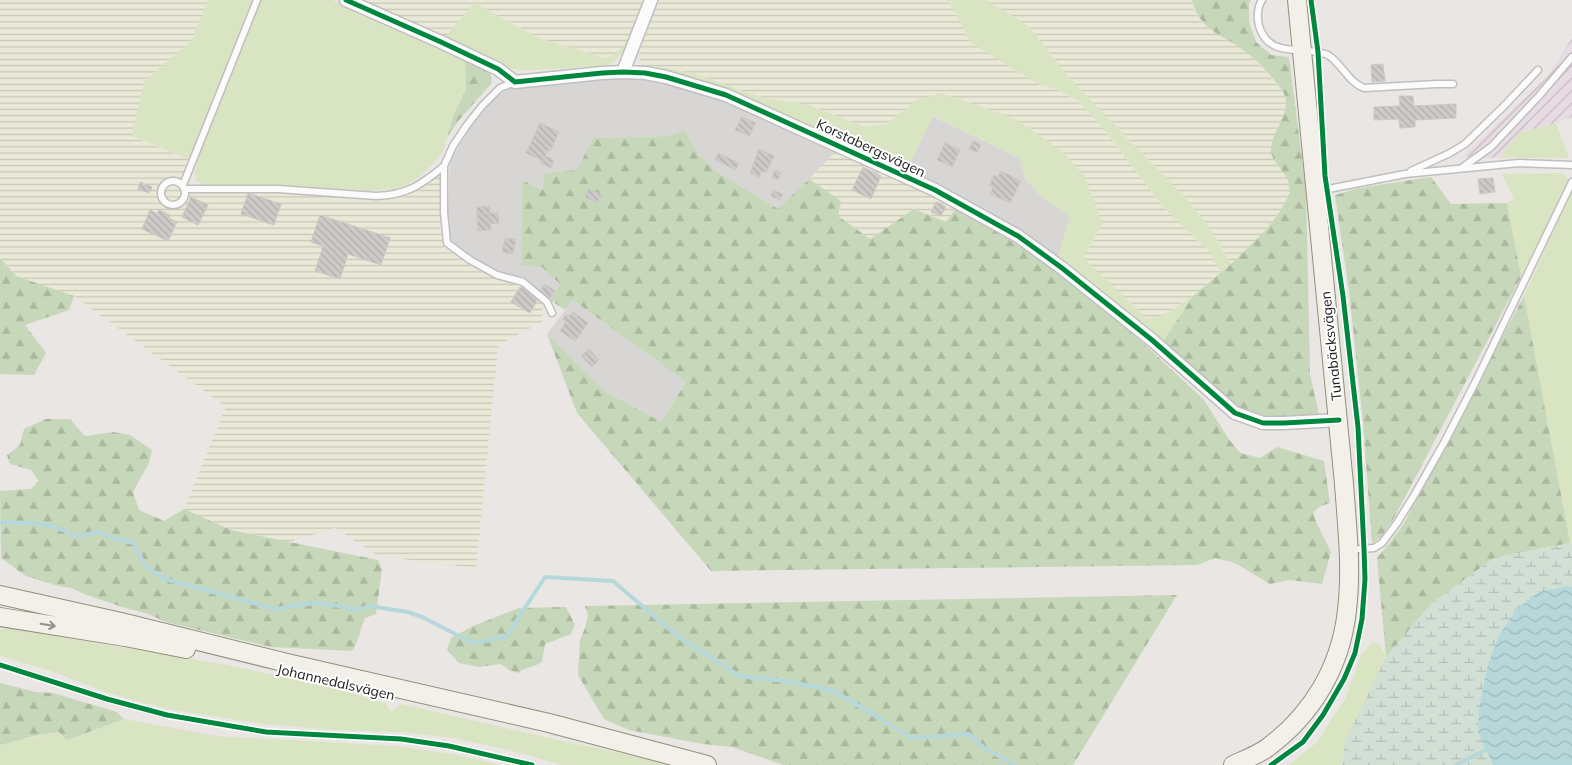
<svg xmlns="http://www.w3.org/2000/svg" width="1572" height="765" font-family="Mulish,sans-serif">
	<style>
		.residential { fill: #d8d6d5 }
		.industrial { fill: url(#industrial-furrows) }
		.farmland { fill: url(#farmland-rules) }
		.grass { fill: #d9e5c2 }
		.forest { fill: url(#forest-firs) }
		.wetland { fill: url(#wetland-marsh) }
		.water { fill: url(#water-waves) }
		.lines { fill: none; stroke-linecap: round; stroke-linejoin: round }
		.stream { stroke: #b7d8db; stroke-width: 4 }
		.building { fill: url(#building-back-hatch); stroke: #ccc8c5 }
		.lane-casing { stroke: #c0bfbe; stroke-width: 9 }
		.street-casing { stroke: #c0bfbe; stroke-width: 15 }
		.secondary-casing { stroke: #92907d; stroke-width: 20 }
		.lane { stroke: #fcfbfb; stroke-width: 6 }
		.street { stroke: #fcfbfb; stroke-width: 12 }
		.secondary { stroke: #f2f0e8; stroke-width: 18 }
		.cycleway-casing { stroke: #fff; stroke-width: 8 }
		.cycleway { stroke: #00873e; stroke-width: 5 }
		.oneway { stroke: #91908c }
		.labels { text-anchor: middle; stroke-width: 4; stroke-linejoin: round; paint-order: stroke }
		.street-label { font-size: 14px; fill: #1b1b1b; stroke: #fff }
	</style>
	<defs>
		<pattern id="industrial-furrows" width="10" height="10" patternUnits="userSpaceOnUse" patternTransform="scale(1.25)"><rect width="10" height="10" fill="#e7dce3"/><path d="M-1 1l2-2M0 10L10 0M9 11l2-2" fill="none" stroke="#c6bcc2"/></pattern>
		<pattern id="farmland-rules" width="6" height="5" patternUnits="userSpaceOnUse" patternTransform="scale(1.25)"><rect width="6" height="5" fill="#eae8d6"/><path d="M0 2.5h6" fill="none" stroke="#c8c6b7"/></pattern>
		<pattern id="forest-firs" width="22" height="20" patternUnits="userSpaceOnUse" patternTransform="scale(1.25)"><rect width="22" height="20" fill="#c7d7b9"/><path d="M5 1l3.5 6h-7zM16 11l3.5 6h-7z" fill="#aab89e"/></pattern>
		<pattern id="wetland-marsh" width="20" height="14" patternUnits="userSpaceOnUse" patternTransform="scale(1.25)"><rect width="20" height="14" fill="#d1dfd5"/><path d="M1 5h8M5 5V1M11 12h8M15 12V8" fill="none" stroke="#b3bfb6"/></pattern>
		<pattern id="water-waves" width="16" height="10" patternUnits="userSpaceOnUse" patternTransform="scale(1.25)"><rect width="16" height="10" fill="#b7d8db"/><path d="M0 5q4-4 8 0t8 0" fill="none" stroke="#9db9bb"/></pattern>
		<pattern id="building-back-hatch" width="6" height="6" patternUnits="userSpaceOnUse" patternTransform="scale(1.25)"><rect width="6" height="6" fill="#cecac8"/><path d="M-1 5l2 2M0 0l6 6M5-1l2 2" fill="none" stroke="#b0adab"/></pattern>
	</defs>
	<rect width="100%" height="100%" fill="#e9e6e3"/>
	<path class="residential" d="M635 77 666 81 735 106 838 149 779 210 716 171 698 154 685 130 669 136 593 138 577 170 545 173 542 190 522 180 521 264 542 267 560 284 550 300 523 279 499 273 471 257 452 242 448 232V221L450 161 470 128 490 103 509 88 518 85Z
		M932 116 1019 158 1026 180 1043 198 1070 217 1058 257 1025 235 907 170Z
		M573 300 686 382 661 422 603 390 547 334Z"/>
	<path class="industrial" d="M1572 38V117L1556 123 1519 133 1499 158 1462 157 1548 76Z"/>
	<path class="farmland" d="M0 0H208L192 40 144 82 133 137 189 159 186 167 185 176 188 186 193 192H275L373 200 403 197 426 184 442 170 440 205V229L444 247 472 267 497 280 522 286 541 301 542 304V322L498 345 476 568 379 556 335 528 289 542 231 530 184 509 226 407 74 296 16 276 0 258Z
		M358 0H647L635 29 623 48 614 56 604 58 539 38 474 3 444 39Z
		M659 0H945L952 7 1038 84 1056 89 1076 100 1098 122 1165 209 1207 249 1221 272 1193 296 1168 313 1156 318 1147 319 1082 257 1084 175 917 100 887 124 866 127 808 105 764 98 692 73 655 66 645 67 640 64 639 46Z
		M985 0H1192L1194 10 1202 23 1251 55 1283 91 1286 104 1283 117 1271 145 1288 180 1290 193 1279 213 1265 231 1231 264 1213 233 1191 204 1071 80 1031 29 1018 19Z
		M838 149 957 207 946 222 914 209 870 239 838 216 841 201 809 179Z"/>
	<path class="grass" d="M208 0H253L189 159 132 136 144 82 192 40Z
		M260 0H332L465 59 466 90 453 116 443 152 434 163 419 177 401 188 373 191 278 185H206L196 181 195 174 197 161Z
		M945 0H985L1018 19 1031 29 1071 80 1191 204 1213 233 1231 264 1221 272 1207 249 1165 209 1098 122 1077 100 1056 89 1038 84 970 42 952 7Z
		M474 3 539 38 604 58C621 54 626 44 635 29 627 45 623 57 607 66L535 70H520L507 68 444 39Z
		M655 66 692 73 764 98 808 105 865 127 887 124 917 100 941 93 1016 119 1064 153 1084 175 1103 224 1083 257 1147 319C1165 317 1178 306 1193 296L1162 343 1058 257 1070 217 1043 198 1026 180 1019 158 933 116 907 170 845 140 726 91 645 67Z
		M1556 123 1569 158H1499L1519 133Z
		M1561 173 1569 179 1521 277 1507 203 1514 199 1502 174Z
		M1572 189V543H1570L1524 296Z
		M0 629H11L222 664 334 688 386 703 390 711H392L401 704 545 737 676 765H562L509 750 452 738 400 732 334 730 264 724 167 709 109 693 48 670 0 656Z
		M1372 642 1379 644 1386 657 1345 742 1342 765H1289L1316 743 1345 699 1361 656Z
		M124 719 216 736 397 746 452 754 502 765H0V745L5 743 59 732 68 740Z"/>
	<path class="forest" d="M1192 0H1251L1249 3V22L1256 42 1271 55 1289 57 1306 190 1310 375 1319 414 1285 417 1261 416 1241 409 1162 343 1193 296 1231 264 1265 231 1279 213 1290 193C1289 188 1289 182 1287 178 1282 169 1270 159 1271 148 1273 129 1295 109 1282 90 1275 80 1260 63 1251 56 1228 35 1200 34 1192 0Z
		M465 59C477 65 495 68 491 84L459 120 447 138 453 116 466 90Z
		M685 130 698 154 716 171 778 209 809 179 841 201 838 216 870 239 914 209 946 222 957 207 1052 267 1113 315 1204 400 1228 438 1240 453 1260 458 1277 447 1324 461 1330 503 1319 507 1313 513 1317 524 1331 552 1322 584 1290 580 1270 584 1235 563 1215 558 1197 565 711 571 577 413 547 334 603 390 661 422 686 382 573 300 565 310 550 300 560 284 542 267 521 265 522 180 542 190 545 173 577 170 593 138 669 136Z
		M1431 177 1451 204 1507 203 1521 277 1394 518 1381 537 1372 543 1363 423 1349 291 1335 195 1359 188Z
		M0 258 16 276 74 296 69 310 25 325 46 353 34 375 0 374Z
		M1524 296 1570 543 1494 558 1431 604 1386 657 1377 558 1388 545 1403 525Z
		M46 419H70L85 436 113 432 130 435 152 450 149 463 133 492 139 510 164 521 184 509 231 530 378 560 382 569 376 614 365 618C360 629 359 641 352 651L271 647 166 622 148 614 122 607 84 594 72 588 58 586 26 576 1 558 0 491 31 489 39 481 31 470 10 464 7 455 20 445 24 429Z
		M1177 595 1073 765H783L732 747 703 744 629 730 604 719 578 675 580 640 585 628 588 615 585 606Z
		M566 607 575 625 571 634 545 644 542 662C533 668 526 666 518 673L509 670 501 664 479 667 459 663 447 650 451 638 473 626 519 608Z
		M0 683 36 692 53 693 117 712 124 719 67 740 59 732 34 736 0 745Z"/>
	<path class="wetland" d="M1572 543V587L1568 586 1516 610 1498 637 1487 668 1478 732 1493 765H1342L1345 742 1386 657 1431 604 1494 558Z"/>
	<path class="water" d="M1568 586 1572 587V765H1493L1478 732 1479 710 1487 668 1498 637 1516 610 1539 592Z"/>
	<g class="lines">
		<path class="stream" d="M0 523 3 522 32 523 52 526 78 536 99 532 114 538 134 543 145 566 165 579 275 609 314 603 339 606 357 610 370 606 408 612 422 617 473 643 506 637 545 577 613 581 676 635 739 676 786 681 834 691 912 738 969 734 984 748 1015 765
			M1456 765 1486 750"/>
	</g>
	<path class="building" d="M1383 64 1385 81 1372 82 1371 65Z
		M1399 96H1413L1414 106 1456 104V118L1415 120V127L1400 128 1399 119 1374 120V107L1400 106Z
		M742 117 756 123 749 136 735 130Z
		M540 123 559 132 550 151 548 150 543 161 526 153Z
		M973 141 981 145 977 152 969 149Z
		M945 143 960 150 952 167 937 160Z
		M759 149 774 156 766 173 762 171 759 177 750 173Z
		M718 153 739 163 736 170 715 160Z
		M546 156 554 160 551 168 540 163 541 160 543 161Z
		M863 167 881 176 871 199 852 190Z
		M775 170 781 173 778 180 772 177Z
		M1001 171 1021 181 1010 203 990 194 993 188 989 186 994 175 998 177Z
		M1493 178 1495 192 1480 194 1478 179Z
		M140 182 152 187 149 193 138 189Z
		M589 189 601 194 597 203 585 197Z
		M773 190 783 194 780 200 771 196Z
		M248 193 281 204 274 225 241 214Z
		M191 197 208 205 198 225 182 217Z
		M936 202 946 207 941 216 931 212Z
		M490 206V213L477 214V207Z
		M150 210 157 214 159 210 170 215 169 218 177 222 168 241 142 229Z
		M490 213H498L499 223 490 224 491 230 478 231 477 214Z
		M320 215 390 238 381 265 348 254 340 279 315 271 323 246 311 242Z
		M505 238 516 239 513 254 502 252Z
		M545 284 555 291 550 298 540 291Z
		M520 287 539 297 530 313 511 302Z
		M573 312 588 323 575 341 560 331 566 322 563 319 566 314 569 316Z
		M589 349 599 360 592 367 581 356Z"/>
	<g class="lines">
		<defs>
			<path id="lane" d="M1262 0C1257 8 1257 17 1259 26 1268 55 1293 48 1317 52 1320 53 1324 53 1328 55 1342 64 1348 82 1364 88L1436 84H1453
				M515 82 500 88 482 106 467 125 453 146 444 166V212L447 243 470 260 497 275 523 282 547 302 552 313
				M1463 167 1491 147 1539 96 1572 57
				M1411 171 1450 153 1465 144 1505 105 1538 70
				M161 193a12 12 0 1 1 24 0a12 12 0 1 1-24 0Z
				M183 185 257 0
				M185 189H278L376 196C407 195 421 185 444 166
				M1318 191 1405 174 1519 163 1572 165
				M1349 550 1374 548 1382 543 1397 523 1415 494 1445 441 1476 381 1572 182"/>
			<path id="street" d="M346 0 441 42 498 69 515 82 602 73 623 72 645 73 666 77 726 95 935 190 1018 236 1062 268 1152 340 1235 413 1263 423H1284L1339 420
				M623 72 651 0"/>
			<path id="secondary" d="M0 595 121 622 287 663 549 723 707 765
				M0 617 125 637 186 649
				M1233 765C1244 760 1257 755 1267 748 1313 714 1341 666 1347 610 1352 568 1347 526 1344 484L1297 0"/>
		</defs>
		<use href="#lane" class="lane-casing"/>
		<use href="#street" class="street-casing"/>
		<use href="#secondary" class="secondary-casing"/>
		<use href="#lane" class="lane"/>
		<use href="#street" class="street"/>
		<use href="#secondary" class="secondary"/>
		<defs>
			<path id="cycleway" d="M346 0 441 42 498 69 515 82 602 73 623 72 645 73 666 77 726 95 935 190 1018 236 1062 268 1152 340 1235 413 1263 423H1284L1339 420
				M0 665 107 699 167 715 266 732 401 739 449 746 532 765
				M1271 765 1303 742 1323 715 1344 679 1355 653 1362 619 1365 579 1364 549 1358 427 1343 296 1325 176 1318 52 1311 0"/>
		</defs>
		<use href="#cycleway" class="cycleway-casing"/>
		<use href="#cycleway" class="cycleway"/>
	</g>
	<defs><path id="oneway-shaft" d="M-6 0H5M1.5-3L5.5 0L1.5 3" fill="none" stroke-width="1.6" stroke-linecap="round" stroke-linejoin="round" transform="scale(1.25)"/></defs>
	<use class="oneway" href="#oneway-shaft" transform="translate(48 625) rotate(9)"/>
	<g class="labels">
		<g class="street-label">
			<text transform="translate(871 148) rotate(25)" y="5">Korstabergsvägen</text>
			<text transform="translate(1331 346) rotate(-96)" y="5">Tunabäcksvägen</text>
			<text transform="translate(336 682) rotate(13)" y="5">Johannedalsvägen</text>
		</g>
	</g>
</svg>
